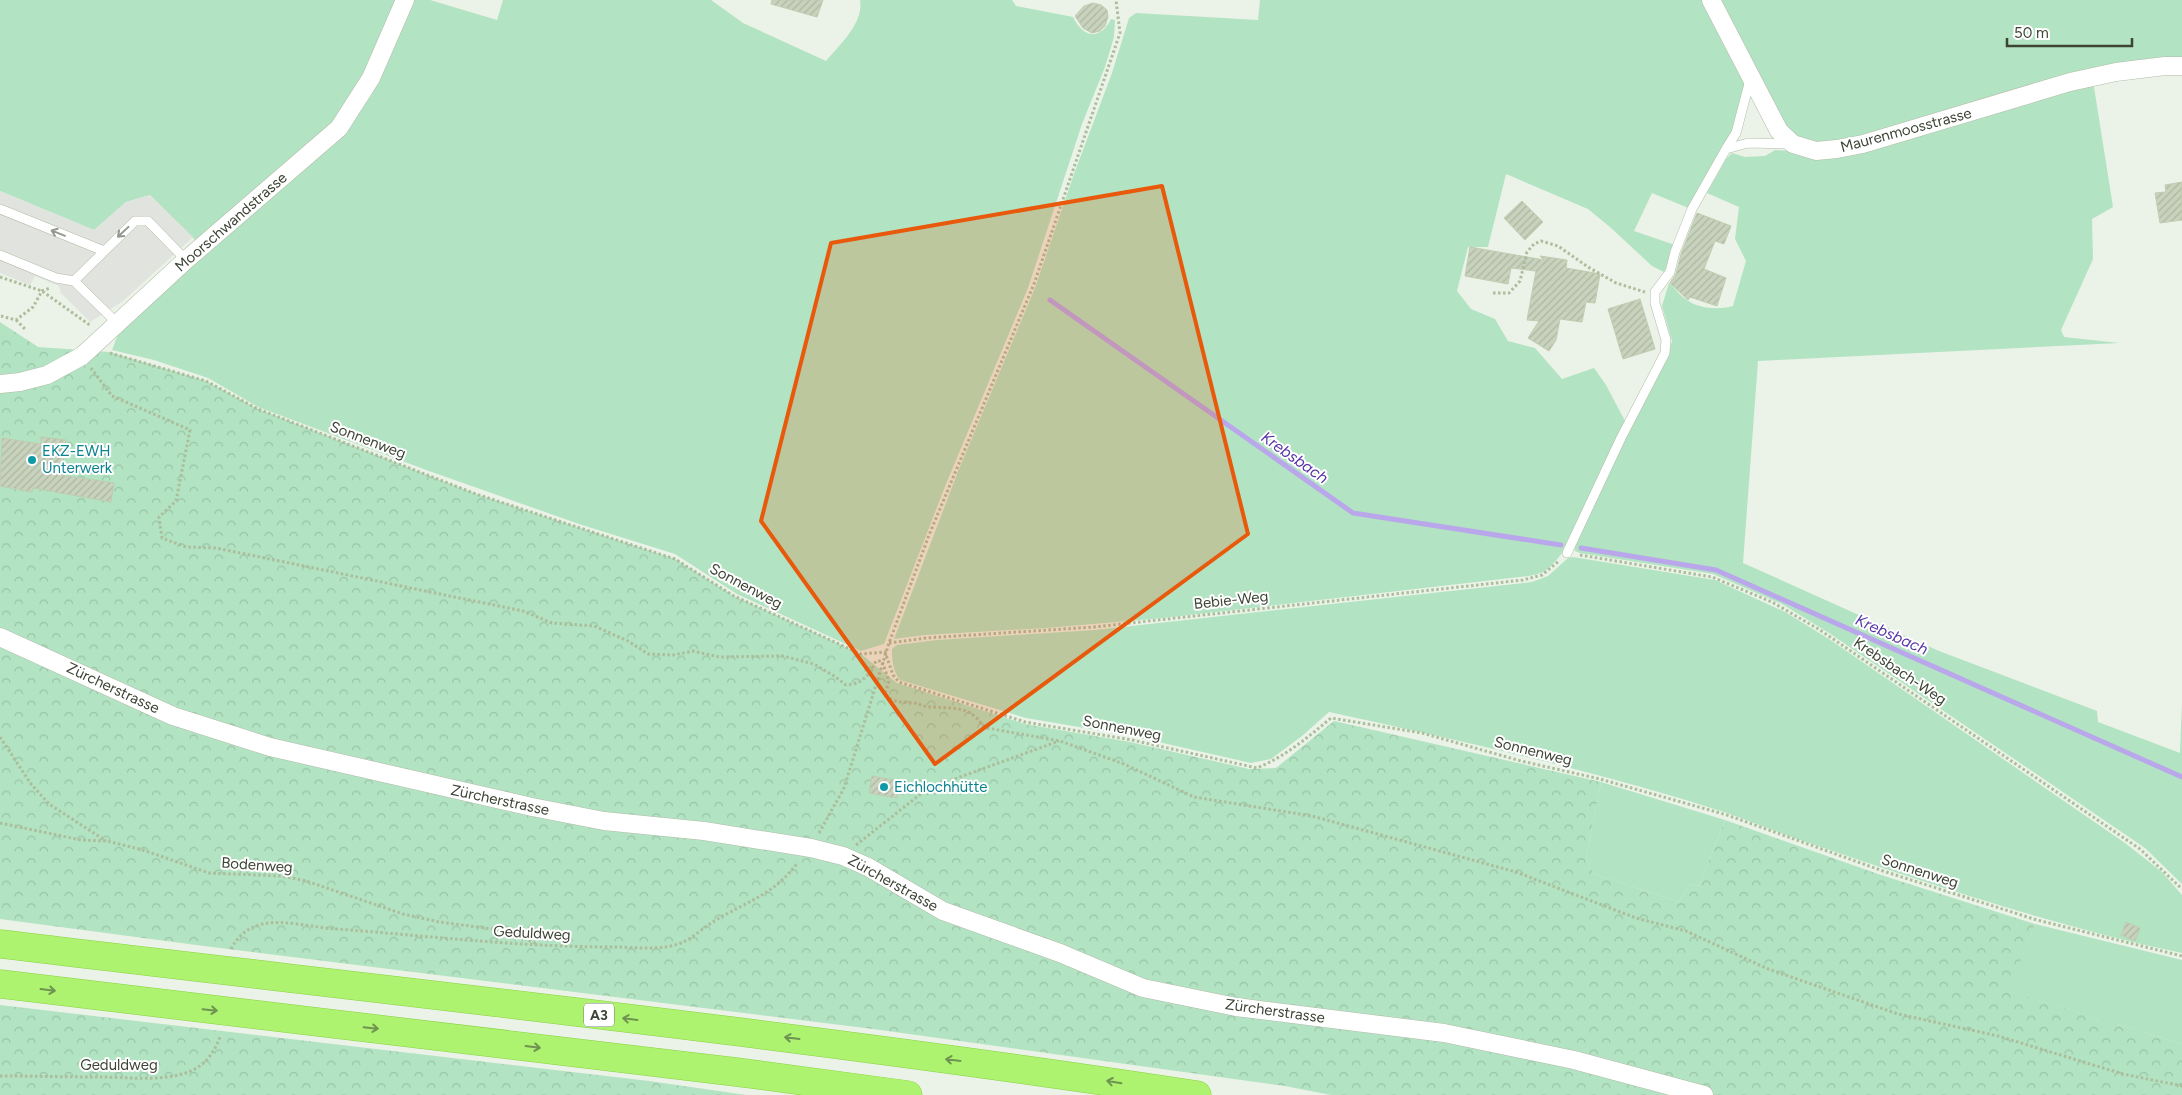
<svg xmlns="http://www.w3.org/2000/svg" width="2182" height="1095" font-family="Figtree,sans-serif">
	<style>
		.green { fill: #b2e3c2 }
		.forest { fill: url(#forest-crowns) }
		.parking { fill: #e1e3de }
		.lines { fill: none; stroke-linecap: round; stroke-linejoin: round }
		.stream { stroke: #baa7eb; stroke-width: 5 }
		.building { fill: url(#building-hatch); stroke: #bfcdb1 }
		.service-casing { stroke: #b3bdaa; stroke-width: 10 }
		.minor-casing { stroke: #b3bdaa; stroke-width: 19 }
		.motorway-casing { stroke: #89d241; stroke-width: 29 }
		.path { stroke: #acbd9c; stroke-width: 3; stroke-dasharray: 2.5 2.5; stroke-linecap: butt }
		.service { stroke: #fff; stroke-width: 9 }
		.minor { stroke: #fff; stroke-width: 18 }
		.motorway { stroke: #adf370; stroke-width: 28 }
		.oneway { stroke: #949890 }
		.oneway2 { stroke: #6f9350 }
		.marked { fill: #e8590c; fill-opacity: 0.2; stroke: #e8590c; stroke-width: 4; stroke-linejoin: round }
		.culture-dot { fill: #0f9aa8; stroke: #fff; stroke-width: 2 }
		.labels { text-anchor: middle; stroke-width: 4; stroke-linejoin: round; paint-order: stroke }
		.shield { fill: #fff; stroke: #777c72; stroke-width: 1 }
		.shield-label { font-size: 14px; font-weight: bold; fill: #3d4436 }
		.street-label { font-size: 15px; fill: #3d4436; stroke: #fff }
		.culture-label { font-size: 15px; fill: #0d838f; stroke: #fff; text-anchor: start }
		.water-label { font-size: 16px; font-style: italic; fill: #5937a8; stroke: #fff }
	</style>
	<defs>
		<pattern id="forest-crowns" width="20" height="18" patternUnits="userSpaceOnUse" patternTransform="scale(1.25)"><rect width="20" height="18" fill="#b2e3c2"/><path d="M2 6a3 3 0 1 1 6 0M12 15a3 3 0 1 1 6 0" fill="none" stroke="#9ac4a7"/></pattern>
		<pattern id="building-hatch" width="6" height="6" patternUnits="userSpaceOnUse" patternTransform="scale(1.25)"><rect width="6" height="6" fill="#c8d3bd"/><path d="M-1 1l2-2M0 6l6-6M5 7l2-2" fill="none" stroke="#adb6a3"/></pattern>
	</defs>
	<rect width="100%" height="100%" fill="#ebf2e7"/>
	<path class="green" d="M0 0H397L364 78 333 123 196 241 150 195 126 202 94 230 0 191Z
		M413 0H430L497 20 503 0H711L743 23 826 61C840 44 864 23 860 0H1012L1016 6 1073 17C1083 38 1100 41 1111 19L1115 20 1114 37 1105 67 1082 124 1028 288 946 484 884 644 861 651 737 594 675 554 579 524 429 471 258 407 208 378 154 360 112 350 120 329 347 129 371 96Z
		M1260 0H1707L1746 80 1734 127 1691 209 1652 193 1634 231 1675 245 1664 272 1652 266 1610 227 1588 209 1506 174 1488 247H1468L1457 291 1471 309 1495 319 1508 341 1535 348 1562 379 1594 368 1606 385 1625 421C1610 455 1574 555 1543 572 1539 574 1533 575 1529 576L1163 618 1046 628 925 635 894 639 959 469 1035 288 1074 174 1112 73 1129 18 1136 13 1258 20Z
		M1716 0H2182V61L1838 147 1804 142 1786 130Z
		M2093 81 2113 207 2092 219 2093 259 2061 330 2064 337 2119 343 1758 361 1743 563 1939 651 2097 711 2098 722 2180 753 2182 703V884L2145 848 1829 633 1782 604 1713 574 1580 553 1575 551 1574 544 1589 516 1620 447 1669 353 1672 341 1662 306 1669 283C1675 288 1680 296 1687 300 1699 309 1719 310 1733 306L1746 261 1735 239 1739 207 1707 193 1726 159 1732 153 1745 157 1765 156 1775 150 1790 151 1816 156Z
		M1573 557 1715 580 1785 612 1829 639 2125 843 2162 872 2182 895V953C2054 926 1930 884 1806 842 1779 833 1753 822 1727 813 1597 771 1463 741 1329 712L1302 736 1271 759 1251 763 1132 736 1026 718 900 680C893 671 892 661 892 649L897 645 937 640 1095 630 1532 582 1548 576 1568 558Z
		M1601 782 1725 820 1699 886 1690 884 1679 902 1594 874 1586 859Z
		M2035 924 2182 960V1044L2008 991Z"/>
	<path class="forest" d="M0 322 38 347 109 352 206 381 258 409 476 494 675 559 734 596 861 654 897 683 1025 724 1130 742 1249 769 1276 768 1334 721 1601 782 1586 859 1594 874 1679 902 1690 884 1699 886 1725 820 1881 875 2035 924 2009 991 2182 1044V1095H1331L1285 1086 873 1029 204 946 0 919Z
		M0 1005 649 1081 746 1095H0Z"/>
	<path class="parking" d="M0 191 94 230 126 202 150 195 193 237 123 301 90 322 61 293 59 286 35 276 30 285 0 273Z"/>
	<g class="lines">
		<path class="stream" d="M1050 300 1353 513 1561 545
			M1581 548 1716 570 2182 777"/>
	</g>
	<path class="building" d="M772 0H823L817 17 771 4Z
		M1093 3 1101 5 1107 10 1108 17 1105 26 1100 31 1092 33 1083 28 1075 16 1084 6Z
		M2182 182V220L2160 223 2155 193 2166 192 2165 185Z
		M1522 201 1543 222 1525 240 1504 218Z
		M1697 213 1731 226 1724 244 1715 241 1704 269 1726 278 1717 306 1690 297 1688 300 1670 283 1676 274 1681 254Z
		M1470 247 1544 260 1540 256 1567 260 1566 268 1600 274 1595 303 1586 302 1582 322 1560 319 1556 340 1549 351 1528 338 1539 321 1527 320 1536 271 1511 268 1508 284 1465 276Z
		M1640 299 1655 349 1623 359 1608 309Z
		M41 437 66 440 61 475 114 483 111 502 33 488 32 492 0 486 2 438 41 444Z
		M872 776 900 781 897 798 869 793Z
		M2126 922 2140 928 2135 941 2121 935Z"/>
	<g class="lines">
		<defs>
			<path id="service" d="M1750 80 1736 133 1726 149 1748 143 1790 144
				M0 209 104 251
				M0 255 56 278 74 281
				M117 323 74 281 135 221H148L186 260
				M1567 553 1621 438 1665 353 1666 340 1655 303V292L1670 272 1675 252 1692 209 1726 149"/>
			<path id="minor" d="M1711 0 1779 131 1793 144 1816 151 1837 149 1863 144 2070 82 2116 72 2165 66H2182
				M0 384 20 382 47 375 82 356 186 260 339 128 371 78 405 0
				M0 637 173 716 270 747 532 807 604 821 704 831 811 848 843 856 868 867 943 911 1060 953 1143 988 1236 1007 1444 1033 1574 1060 1704 1095"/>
			<path id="motorway" d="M0 944C399 992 799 1034 1197 1095
				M0 984 736 1072 908 1095"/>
		</defs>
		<use href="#service" class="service-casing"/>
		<use href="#minor" class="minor-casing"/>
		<use href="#motorway" class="motorway-casing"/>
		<path class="path" d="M0 277 42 291 91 326
			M1493 293H1509L1520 281 1527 252 1534 244 1541 241 1558 246 1588 267 1616 283 1645 292
			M1 316 16 320 33 307 42 291 50 288
			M16 320 25 329
			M110 353 206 381 258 409 476 494 675 559 734 596 861 654 885 652 893 675 899 682 1025 722 1132 740 1257 768C1286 756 1307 738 1331 718L1422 733 1521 761 1600 779 1727 815 1883 871 2037 920 2182 956
			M91 368 112 396 190 430 176 501 159 517 162 538 186 547 216 548 523 611 552 623 594 626 628 641 648 654 673 655 693 651 719 657 783 656 814 664 834 676 846 685C863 684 869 675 876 661H882L889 681 885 694C892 703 903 702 913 703 918 703 920 705 924 706 939 709 960 705 973 715 978 718 981 725 987 728L1060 741 1124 764 1194 797 1312 816 1516 872 1636 918 1686 931 1768 969 1898 1014 1998 1036 2123 1074 2182 1086
			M1580 555 1712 577 1772 602 1820 630 2140 849 2182 889
			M889 643 926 638 1094 627 1523 580 1542 575 1559 561
			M0 737 31 784 49 804 106 841
			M0 823 81 840 107 841 143 850 209 873 282 876 306 881 403 914 439 922 508 931 537 944
			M819 833 844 788 889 643 929 535 1034 284 1120 33 1116 0
			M856 845 927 789 1059 741
			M231 949C238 936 247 928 262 924 283 919 315 928 337 929 429 936 521 947 613 947 634 947 661 951 681 943 693 938 704 927 716 920 748 901 775 894 798 862
			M0 1076C33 1076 67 1077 100 1077 130 1077 168 1083 195 1069 208 1062 215 1050 220 1037"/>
		<use href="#service" class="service"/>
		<use href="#minor" class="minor"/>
		<use href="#motorway" class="motorway"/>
	</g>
	<defs><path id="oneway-shaft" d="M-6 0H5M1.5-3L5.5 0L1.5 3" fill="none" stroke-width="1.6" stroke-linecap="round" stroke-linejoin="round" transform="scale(1.25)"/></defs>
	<g class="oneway">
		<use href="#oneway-shaft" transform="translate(123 232) rotate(137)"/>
		<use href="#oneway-shaft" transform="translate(58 233) rotate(-158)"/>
	</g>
	<g class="oneway2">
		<use href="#oneway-shaft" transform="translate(48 990) rotate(7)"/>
		<use href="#oneway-shaft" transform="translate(210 1010) rotate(6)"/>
		<use href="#oneway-shaft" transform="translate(630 1019) rotate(-173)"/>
		<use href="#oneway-shaft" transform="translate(371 1028) rotate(6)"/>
		<use href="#oneway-shaft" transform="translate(792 1038) rotate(-173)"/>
		<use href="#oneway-shaft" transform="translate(533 1047) rotate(7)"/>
		<use href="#oneway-shaft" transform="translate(953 1060) rotate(-173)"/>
		<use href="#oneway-shaft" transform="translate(1114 1082) rotate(-171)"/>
	</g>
	<path class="marked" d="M1162 186 1248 534 935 764 761 521 831 243Z"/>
	<g class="culture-dot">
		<circle cx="32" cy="460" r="5"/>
		<circle cx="884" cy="787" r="5"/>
	</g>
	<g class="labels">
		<rect class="shield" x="584" y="1003.5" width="30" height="23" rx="4"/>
		<g class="shield-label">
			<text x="599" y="1020">A3</text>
		</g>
		<g class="street-label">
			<text transform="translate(1906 130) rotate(-15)" y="5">Maurenmoosstrasse</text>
			<text transform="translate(231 222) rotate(-41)" y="5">Moorschwandstrasse</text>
			<text transform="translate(368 440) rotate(21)" y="5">Sonnenweg</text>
			<text transform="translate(746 586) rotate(28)" y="5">Sonnenweg</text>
			<text transform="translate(1231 600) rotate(-6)" y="5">Bebie-Weg</text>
			<text transform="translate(1900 671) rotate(34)" y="5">Krebsbach-Weg</text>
			<text transform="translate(113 688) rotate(25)" y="5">Zürcherstrasse</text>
			<text transform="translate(1122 728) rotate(11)" y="5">Sonnenweg</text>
			<text transform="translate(1533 751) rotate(14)" y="5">Sonnenweg</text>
			<text transform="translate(500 800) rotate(12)" y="5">Zürcherstrasse</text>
			<text transform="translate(257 865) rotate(4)" y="5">Bodenweg</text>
			<text transform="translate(1920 871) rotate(18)" y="5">Sonnenweg</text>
			<text transform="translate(893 883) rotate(29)" y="5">Zürcherstrasse</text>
			<text transform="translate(532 933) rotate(3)" y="5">Geduldweg</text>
			<text transform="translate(1275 1011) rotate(8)" y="5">Zürcherstrasse</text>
			<text x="119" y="1070">Geduldweg</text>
		</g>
		<g class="culture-label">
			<text x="42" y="456">EKZ-EWH<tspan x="42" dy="17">Unterwerk</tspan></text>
			<text x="894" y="792">Eichlochhütte</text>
		</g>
		<g class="water-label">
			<text transform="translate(1295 457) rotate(35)" y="6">Krebsbach</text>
			<text transform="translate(1892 634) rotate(24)" y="6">Krebsbach</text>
		</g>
	</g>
	<path d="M2007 38v8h125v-8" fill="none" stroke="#3d4436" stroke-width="2.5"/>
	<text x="2014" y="38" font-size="15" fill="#3d4436" stroke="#ffffff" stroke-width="4" paint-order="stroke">50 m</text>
</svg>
